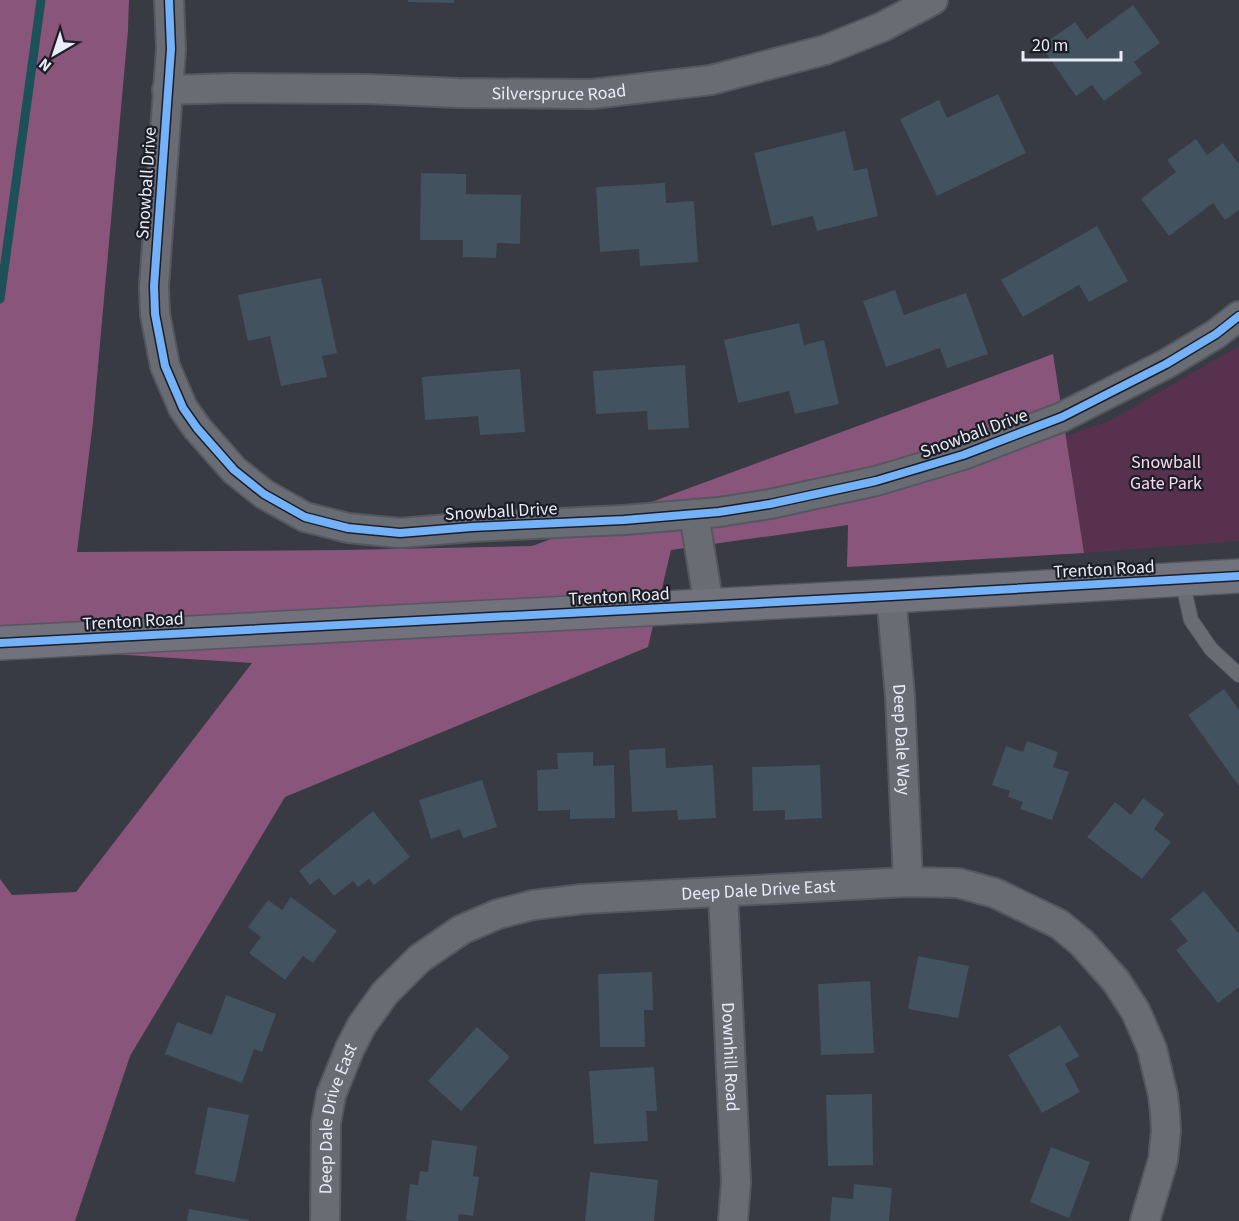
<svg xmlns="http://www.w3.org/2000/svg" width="1239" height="1221" font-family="'Source Sans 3',sans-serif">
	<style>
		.green { fill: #58314f }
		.forest { fill: #89557b }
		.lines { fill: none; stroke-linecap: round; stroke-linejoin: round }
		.stream { stroke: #1d5159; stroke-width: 9 }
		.building { fill: #42525f }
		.service-casing { stroke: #555760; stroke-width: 16 }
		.minor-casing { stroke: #555760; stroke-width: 32 }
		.secondary-casing { stroke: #555760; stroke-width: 36 }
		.service { stroke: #6a6c74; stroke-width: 14 }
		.minor { stroke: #6a6c74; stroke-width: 28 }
		.secondary { stroke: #72727c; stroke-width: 33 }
		.cycleway-casing { stroke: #1c1e27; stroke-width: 11 }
		.cycleway { stroke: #73b2f8; stroke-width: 8 }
		.labels { text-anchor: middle; stroke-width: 4.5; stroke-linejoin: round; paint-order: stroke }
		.street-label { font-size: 18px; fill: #e9ecf8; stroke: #1c1e27 }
		.park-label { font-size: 18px; fill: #fbd7ef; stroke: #1c1e27 }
	</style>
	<rect width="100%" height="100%" fill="#383a44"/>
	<path class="green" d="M1239 346V541L1084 553 1066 436 1111 420Z"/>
	<path class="forest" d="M0 0H129L128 30 93 422 77 552 343 550 532 546 1053 354 1084 553 847 567 848 525 671 550 648 647 285 797 130 1056 75 1221H0V879L12 895 76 892 252 663 0 647Z"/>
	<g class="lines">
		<path class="stream" d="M0 299 41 0"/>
	</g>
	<path class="building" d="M408 0H454V3L408 2Z
		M1133 5 1160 43 1134 62 1142 73 1104 101 1092 85 1076 96 1041 46 1075 22 1087 39Z
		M998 94 1026 153 937 196 900 119 939 100 947 118Z
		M845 131 854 171 867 168 878 216 817 231 813 216 772 226 754 153Z
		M1196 139 1207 155 1223 143 1239 164V210L1225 220 1213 203 1169 236 1141 199 1176 172 1167 160Z
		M421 173 466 174V194L521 195 520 244 497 243 496 258 463 257V240H420Z
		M665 183 666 203 694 201 698 262 640 266 639 249 600 252 596 187Z
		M1097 226 1128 281 1089 302 1079 285 1023 317 1001 280Z
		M321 278 337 353 322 356 327 377 281 386 270 336 248 341 238 295Z
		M895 290 904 315 966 293 988 354 947 368 940 348 886 367 863 301Z
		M799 323 804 345 824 340 839 404 795 414 789 391 738 403 724 340Z
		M685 365 689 428 648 430 647 411 596 414 593 371Z
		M520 369 525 432 480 435 478 416 425 420 422 377Z
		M1224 689 1239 710V786L1188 715Z
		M1027 741 1058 752 1053 767 1069 772 1052 820 1020 809 1023 802 1008 797 1010 791 992 785 1006 746 1023 752Z
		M665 748 666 768 713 765 716 818 678 820 677 810 632 812 629 750Z
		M593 752V766L614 765 615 818 570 819V810L538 811 537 770 558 769 557 753Z
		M820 765 822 818 785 820V810L753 811 752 767Z
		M482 780 497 827 463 838 460 829 431 839 419 800Z
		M1143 798 1164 814 1154 829 1171 842 1142 879 1087 837 1115 802 1131 815Z
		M373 811 410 857 374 885 369 879 358 887 353 881 334 896 319 878 310 885 299 871Z
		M1204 891 1239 934V987L1218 1003 1176 950 1188 941 1170 919Z
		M291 897 337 931 313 963 303 956 285 980 249 953 261 937 248 927 268 900 282 910Z
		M918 956 969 966 958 1018 908 1009Z
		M652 972 653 1010H644L645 1047H600L598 974Z
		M870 981 874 1053 821 1055 818 984Z
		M226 995 276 1014 262 1052 254 1049 242 1083 165 1054 177 1022 212 1035Z
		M1060 1025 1079 1056 1065 1064 1080 1092 1042 1113 1008 1055Z
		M477 1027 510 1057 461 1111 428 1081Z
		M654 1067 657 1111H646L648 1141 594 1144 589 1071Z
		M872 1094 873 1165 828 1166 826 1095Z
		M208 1107 249 1115 235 1182 195 1174Z
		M432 1140 477 1146 473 1176 479 1177 473 1216 459 1214 458 1221H415L406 1220 410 1184 418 1185 420 1171 428 1172Z
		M1051 1147 1090 1162 1069 1218 1030 1202Z
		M590 1172 658 1180 654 1221H585Z
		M854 1184 892 1188 889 1221H830L832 1197 853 1199Z
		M189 1209 250 1220 249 1221H187Z"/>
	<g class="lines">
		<defs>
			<path id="service" d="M1182 580 1191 620 1211 649 1239 675"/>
			<g id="minor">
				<path d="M169 0 171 49 154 286 155 314 165 366 183 408 197 428 234 470 264 494 305 517 348 528 400 533 472 527 624 520 719 512 770 504 876 481 963 455 1062 417 1166 364 1216 334 1239 316"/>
				<path id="s1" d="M167 90 233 88 369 89 458 93 592 94 711 80 825 50 882 27 933 0"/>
				<path d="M694 514 709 606"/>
				<path id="s2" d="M891 596 900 696 908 882"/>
				<path id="s3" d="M723 892 736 1182 733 1221"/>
				<path id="s4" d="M325 1221 326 1123 331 1095 350 1048 362 1025 385 993 419 959 461 930 498 914 533 905 583 899 908 882 958 883 995 893 1059 924 1082 943 1116 981 1136 1012 1152 1049 1163 1095 1165 1113 1166 1131 1163 1160 1145 1221"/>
			</g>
			<path id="secondary" d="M0 643 891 596 1239 576"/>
		</defs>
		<use href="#service" class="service-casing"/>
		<use href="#minor" class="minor-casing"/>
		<use href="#secondary" class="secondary-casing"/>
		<use href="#service" class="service"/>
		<use href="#minor" class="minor"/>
		<use href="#secondary" class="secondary"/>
		<defs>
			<path id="cycleway" d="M169 0 171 49 154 286 155 314 165 366 183 408 197 428 234 470 264 494 305 517 348 528 400 533 472 527 624 520 719 512 770 504 876 481 963 455 1062 417 1166 364 1216 334 1239 316
				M0 643 891 596 1239 576"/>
		</defs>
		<use href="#cycleway" class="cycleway-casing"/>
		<use href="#cycleway" class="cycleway"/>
	</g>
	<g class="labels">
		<g class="street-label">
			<text dy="6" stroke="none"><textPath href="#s1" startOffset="392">Silverspruce Road</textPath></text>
			<text transform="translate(146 183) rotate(-86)" y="6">Snowball Drive</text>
			<text transform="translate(974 433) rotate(-20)" y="6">Snowball Drive</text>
			<text transform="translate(501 511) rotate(-3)" y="6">Snowball Drive</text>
			<text transform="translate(1104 569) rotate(-3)" y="6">Trenton Road</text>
			<text transform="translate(619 596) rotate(-3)" y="6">Trenton Road</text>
			<text transform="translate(133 621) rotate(-3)" y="6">Trenton Road</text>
			<text dy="6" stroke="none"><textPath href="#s2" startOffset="144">Deep Dale Way</textPath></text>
			<text dy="6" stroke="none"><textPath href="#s4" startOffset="644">Deep Dale Drive East</textPath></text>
			<text dy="6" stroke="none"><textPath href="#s3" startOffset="165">Downhill Road</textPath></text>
			<text dy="6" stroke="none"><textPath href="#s4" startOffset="104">Deep Dale Drive East</textPath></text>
		</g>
		<g class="park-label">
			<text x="1166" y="468">Snowball<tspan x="1166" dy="21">Gate Park</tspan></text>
		</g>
	</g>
	<g transform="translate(54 54) rotate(219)" stroke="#1c1e27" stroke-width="4.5" paint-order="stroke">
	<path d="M0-4.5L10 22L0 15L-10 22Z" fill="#e9ecf8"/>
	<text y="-9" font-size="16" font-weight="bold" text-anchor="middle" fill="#e9ecf8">N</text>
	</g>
	<path d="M1023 51v9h98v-9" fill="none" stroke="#e9ecf8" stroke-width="3"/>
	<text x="1032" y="51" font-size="18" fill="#e9ecf8" stroke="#1c1e27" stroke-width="4.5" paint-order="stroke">20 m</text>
</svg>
